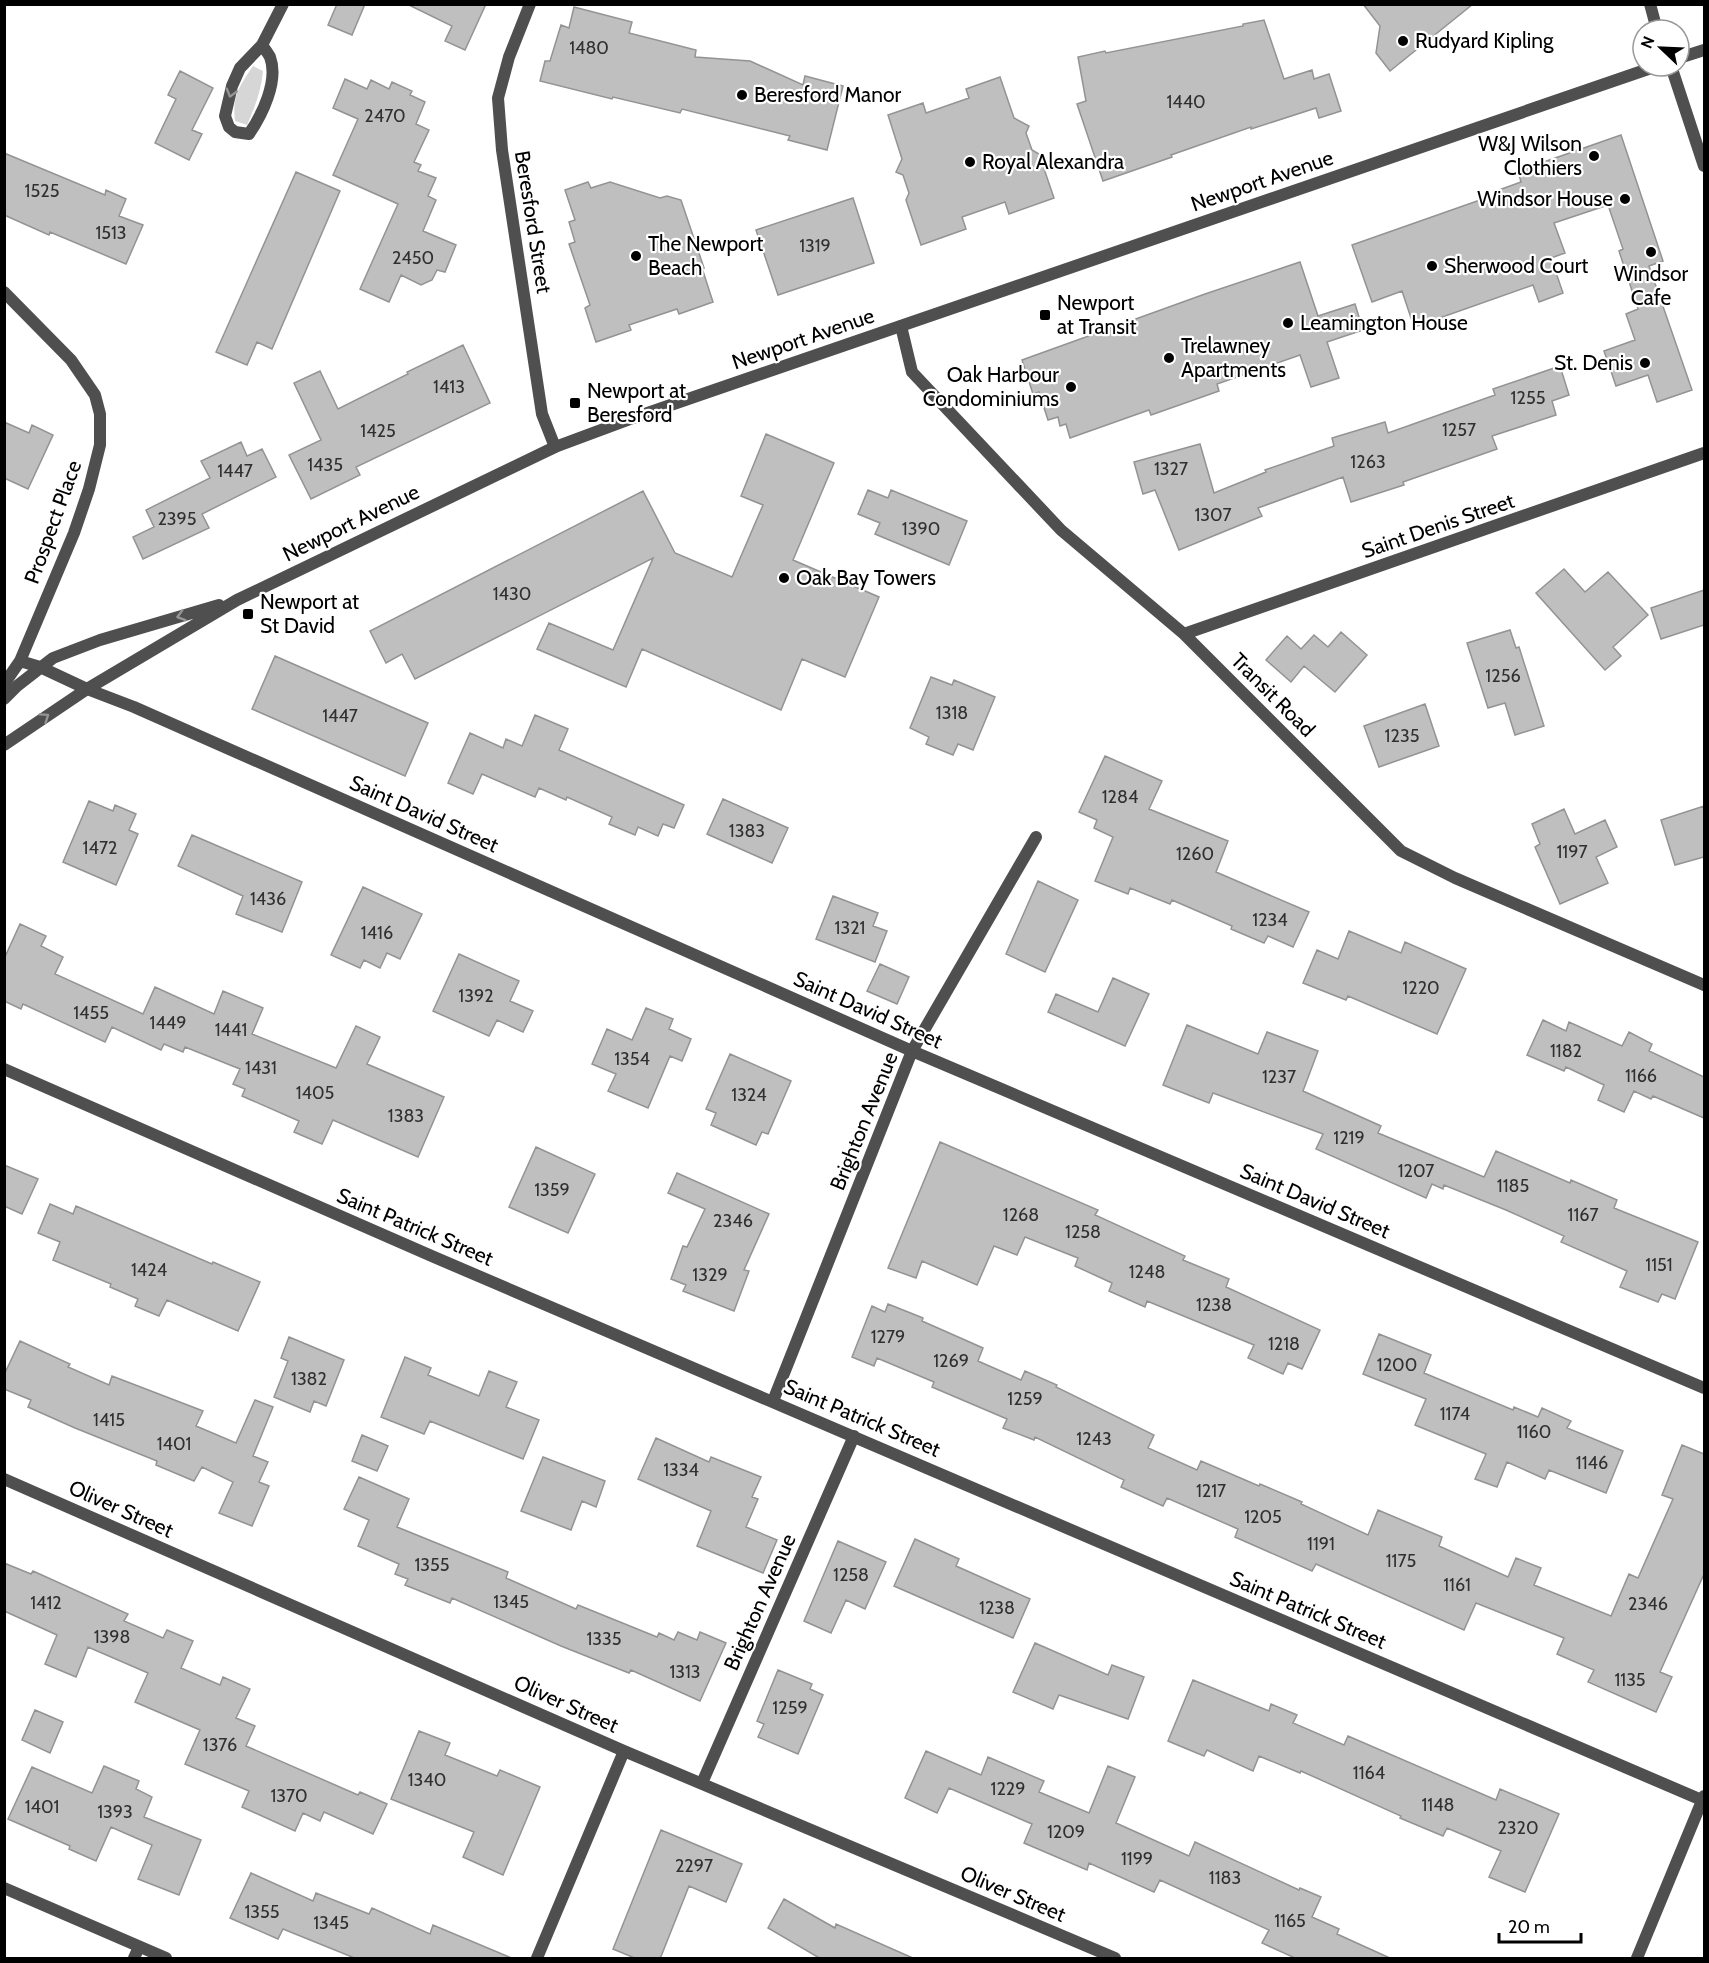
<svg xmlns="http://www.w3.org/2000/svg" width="1709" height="1963" font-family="Cabin,sans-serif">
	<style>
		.green { fill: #d6d6d6 }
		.building { fill: #bfbfbf; stroke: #939393; stroke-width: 1.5 }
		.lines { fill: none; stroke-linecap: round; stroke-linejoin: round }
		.minor { stroke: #4f4f4f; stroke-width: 12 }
		.tertiary { stroke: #4f4f4f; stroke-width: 12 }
		.oneway { stroke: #959595 }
		.poi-dot { fill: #000; stroke: #fff; stroke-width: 2 }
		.labels { text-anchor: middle; stroke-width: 4.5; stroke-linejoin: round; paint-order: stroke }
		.number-label { font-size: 18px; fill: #303030 }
		.poi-label { font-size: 21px; fill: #000; stroke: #fff; text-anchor: start }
		.street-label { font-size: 21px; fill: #000; stroke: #fff }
	</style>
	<rect width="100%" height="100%" fill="#fff"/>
	<path class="green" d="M253 66 263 71C261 91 255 107 247 125L235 121C232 96 239 87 253 66Z"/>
	<path class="building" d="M337 4H365L352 35 328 25Z
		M407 4H486L465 50 445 41 452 26Z
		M1363 4H1473L1390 71 1376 53 1380 26Z
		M574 7 632 22 629 33 696 50 695 57 750 61 803 85 805 76 843 86 827 150 788 140 790 136 682 109 680 113 613 97 612 99 540 81 545 61H550L561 25 569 28Z
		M1264 20 1284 79 1312 70 1314 79 1329 74 1341 111 1319 118 1316 108 1251 129V127L1171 155 1172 157 1103 181 1077 104 1086 101 1078 57 1105 51 1106 53 1243 26V24Z
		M180 71 213 88 192 130 202 134 189 160 155 143 176 99 168 95Z
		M1000 77 1014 118 1029 126 1026 133 1032 150 1039 154 1054 198 1009 214 1005 202 962 217 966 229 921 245 906 200 909 193 903 175 896 172 902 159 888 115 923 103 926 113 969 98 966 89Z
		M345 79 367 89 371 80 389 89 392 82 412 91 410 95 425 102 416 124 429 130 414 162 421 165 418 171 436 178 428 196 436 200 423 231 456 245 445 272 437 270 432 280 421 285 401 275 389 302 360 289 398 204 333 175 358 119 333 108Z
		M1621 135 1663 261 1649 266 1692 390 1657 402 1648 375 1616 386 1604 351 1635 340 1626 314 1638 309 1619 251 1623 249 1608 205 1554 223 1565 253 1551 258 1563 293 1539 302 1533 285 1414 327 1402 291 1372 302 1352 245 1500 193 1499 190 1521 182 1518 171Z
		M4 153 105 195 106 190 126 199 119 216 143 225 126 264 50 232 49 235 4 215Z
		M296 172 340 191 272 349 257 342 247 365 216 352Z
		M588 182 591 188 610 182 660 198 667 196 681 200 704 268H702L713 302 679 314 677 309 629 325 631 330 596 342 585 308 590 305 569 244 575 242 569 222 575 220 565 190Z
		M853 198 874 263 778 295 756 230Z
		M1300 262 1318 316 1355 304 1363 330 1327 342 1339 378 1311 387 1300 355 1217 384 1219 391 1151 415 1149 410 1070 438 1066 424 1060 426 1058 417 1048 420 1039 392 1033 394 1022 360 1205 294Z
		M463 345 490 403 356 467 360 475 311 499 289 455 321 440 294 383 320 371 338 409 408 374 407 372Z
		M1560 366 1569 395 1552 401 1556 415 1492 436 1497 449 1403 482 1404 485 1351 502 1343 477 1258 508 1262 516 1179 550 1155 490 1143 494 1134 462 1200 444 1214 493 1266 472 1265 470 1334 446 1332 438 1385 422 1388 433 1495 395 1493 389Z
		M4 422 29 433 32 425 53 435 28 489 4 478Z
		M766 434 834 463 793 560 879 597 845 677 802 659 781 710 642 649 626 687 537 649 549 623 613 650 653 558 415 679 402 654 386 663 370 631 643 491 675 553 732 577 763 505 741 496Z
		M241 442 247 456 262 449 276 477 202 514 209 528 143 559 133 537 154 527 146 510 210 478 201 461Z
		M868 490 888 498 891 490 967 521 949 565 875 534 880 523 858 514Z
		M1564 569 1585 592 1608 572 1648 615 1613 647 1621 656 1605 670 1536 593Z
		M1704 590V625L1661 639 1651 608Z
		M1510 630 1516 648 1519 647 1544 726 1515 735 1505 703 1488 708 1467 643Z
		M1341 632 1367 655 1335 692 1304 666 1291 682 1266 660 1287 636 1301 649 1314 635 1328 647Z
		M275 656 428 723 405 776 252 709Z
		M931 677 952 685 954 680 995 697 973 750 958 744 953 755 926 744 929 737 910 728Z
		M1425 704 1439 746 1379 767 1364 726Z
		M535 715 568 729 559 750 684 805 674 828 663 824 658 836 638 827 635 835 609 824 612 817 567 797 566 800 539 788 535 797 482 774 473 794 448 783 470 733 503 748 506 739 522 746Z
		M1105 756 1162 781 1149 809 1228 841 1216 872 1309 912 1293 947 1268 936 1264 943 1231 929 1232 926 1172 900 1170 904 1130 888 1128 894 1095 881 1113 837 1094 828 1097 820 1079 812Z
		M723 799 788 828 772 863 707 834Z
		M89 801 113 811 115 805 136 814 129 830 138 834 116 885 63 862Z
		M1704 806V857L1675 865 1661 820Z
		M1564 809 1575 834 1605 820 1617 847 1596 857 1608 883 1560 904 1535 847 1540 844 1532 824Z
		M192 835 302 882 282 932 236 914 243 896 178 866Z
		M1038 881 1078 900 1045 972 1006 954Z
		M363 887 422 914 400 959 387 953 380 968 364 960 360 968 331 955Z
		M833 896 878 913 873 926 887 931 875 962 816 939Z
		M20 924 46 936 41 946 63 957 55 974 143 1014 155 987 214 1014 223 991 263 1008 252 1034 336 1068 356 1026 380 1037 367 1064 444 1097 418 1157 333 1120 322 1144 294 1132 299 1121 242 1096 245 1089 233 1084 240 1069 185 1047 183 1052 164 1044 161 1050 112 1027 105 1042 23 1004 21 1009 4 1001V959Z
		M1349 931 1401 953 1405 942 1466 969 1437 1034 1348 996 1346 1000 1303 983 1317 950 1338 959Z
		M459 954 519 981 510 1001 533 1011 523 1032 497 1020 489 1036 433 1011Z
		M880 964 909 977 897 1004 867 991Z
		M1113 978 1149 994 1125 1046 1048 1012 1056 994 1098 1012Z
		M646 1008 673 1019 669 1029 691 1039 682 1061 670 1056 648 1108 608 1091 616 1074 592 1064 607 1029 632 1040Z
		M1543 1020 1566 1031 1569 1022 1622 1046 1629 1032 1652 1044 1649 1051 1704 1077V1118L1653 1096 1651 1099 1634 1091 1624 1112 1598 1100 1604 1085 1566 1067 1564 1071 1527 1055Z
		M1187 1025 1258 1054 1267 1032 1318 1051 1303 1091 1381 1126 1378 1133 1484 1177 1496 1151 1570 1183 1571 1180 1617 1200 1614 1208 1698 1242 1675 1299 1662 1294 1658 1302 1620 1287 1627 1271 1561 1242 1564 1236 1506 1210 1444 1185 1443 1189 1432 1184 1426 1198 1316 1149 1323 1134 1213 1093 1209 1103 1163 1085Z
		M730 1054 791 1081 768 1134 762 1132 756 1145 711 1125 716 1113 706 1109Z
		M940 1142 1098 1210 1095 1215 1185 1256 1183 1260 1229 1279 1226 1287 1320 1330 1302 1369 1288 1363 1283 1374 1248 1358 1254 1345 1147 1301 1145 1307 1109 1291 1112 1283 1075 1266 1078 1258 1025 1237 1017 1255 994 1246 977 1285 922 1261 916 1278 888 1268Z
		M536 1147 595 1174 568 1233 509 1207Z
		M4 1165 38 1179 22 1214 4 1206Z
		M677 1173 769 1214 744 1270 749 1271 734 1311 683 1291 686 1285 671 1279 683 1246 687 1247 705 1209 668 1193Z
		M50 1204 73 1214 76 1206 212 1264 213 1262 260 1282 238 1331 167 1300 159 1316 135 1306 138 1299 110 1287 111 1284 53 1260 60 1242 38 1233Z
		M888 1304 923 1318 922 1321 983 1348 978 1361 1021 1380 1025 1371 1057 1385 1056 1387 1154 1435 1148 1448 1197 1470 1201 1461 1259 1486 1260 1484 1302 1502 1301 1504 1368 1535 1378 1510 1442 1537 1439 1546 1508 1577 1516 1558 1541 1568 1534 1585 1611 1616 1629 1574 1638 1578 1673 1499 1662 1495 1682 1445 1704 1454V1574L1660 1672 1672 1677 1656 1712 1588 1682 1594 1670 1557 1654 1564 1638 1476 1603 1464 1630 1316 1564 1312 1571 1235 1537 1238 1529 1167 1498 1163 1506 1121 1487 1124 1480 1035 1437 1034 1440 1003 1428 1007 1419 932 1387 934 1382 877 1358 874 1366 852 1357 872 1306 885 1312Z
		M1379 1334 1431 1355 1424 1373 1513 1410 1514 1407 1538 1417 1542 1408 1571 1421 1567 1428 1623 1451 1606 1493 1549 1470 1545 1479 1507 1462 1497 1487 1475 1479 1486 1454 1415 1425 1426 1399 1363 1374Z
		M289 1337 344 1360 326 1406 314 1401 310 1412 274 1397 288 1361 281 1358Z
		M20 1341 70 1364 68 1367 109 1385 112 1376 203 1411 196 1426 236 1443 255 1400 273 1407 253 1456 268 1462 259 1482 269 1486 252 1526 219 1513 233 1482 202 1467 194 1481 156 1465 157 1461 75 1428 28 1407 31 1400 4 1389V1375Z
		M405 1357 431 1368 428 1375 479 1396 489 1371 517 1382 506 1407 539 1420 523 1459 430 1421 424 1434 381 1417Z
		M362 1435 388 1446 377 1471 352 1461Z
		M656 1438 709 1462 711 1457 761 1477 752 1497 758 1499 746 1527 777 1540 763 1573 697 1546 711 1511 638 1479Z
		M543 1457 605 1481 596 1507 582 1501 571 1530 521 1511Z
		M359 1477 409 1499 397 1527 508 1572 506 1578 576 1609 578 1605 657 1637 659 1633 674 1640 678 1632 697 1640 700 1632 726 1643 700 1701 631 1670 629 1673 561 1646 452 1598 450 1603 405 1585 408 1579 395 1574 399 1564 358 1546 369 1520 344 1509Z
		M915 1539 959 1559 956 1566 1030 1599 1013 1638 894 1586Z
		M838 1541 886 1562 865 1609 846 1600 831 1633 804 1621Z
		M4 1563 31 1574 33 1571 128 1614 124 1621 163 1638 167 1630 193 1641 181 1668 220 1685 223 1677 250 1689 236 1718 255 1726 246 1746 358 1795 360 1792 387 1804 373 1834 324 1812 320 1821 303 1813 295 1831 242 1807 249 1791 185 1764 200 1730 135 1702 148 1673 88 1647 76 1677 45 1664 57 1635 4 1611Z
		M1035 1643 1108 1675 1112 1665 1144 1677 1128 1719 1059 1695 1053 1709 1013 1692Z
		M778 1670 812 1684 810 1689 823 1695 798 1754 758 1737 764 1724 757 1721Z
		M1193 1680 1269 1711 1271 1704 1297 1715 1293 1723 1344 1745 1348 1736 1496 1800 1500 1789 1559 1814 1525 1892 1489 1877 1501 1851 1447 1828 1443 1836 1400 1818 1401 1816 1301 1771 1300 1773 1259 1756 1253 1771 1207 1750 1204 1756 1168 1741Z
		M35 1710 63 1722 50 1753 22 1740Z
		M419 1731 450 1743 445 1755 497 1776 500 1770 540 1787 503 1875 463 1857 474 1832 391 1799Z
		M926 1751 981 1775 988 1757 1044 1781 1039 1792 1089 1813 1108 1766 1135 1777 1116 1823 1189 1856 1195 1842 1299 1890 1300 1888 1321 1897 1312 1917 1339 1929 1337 1934 1392 1959H1297L1262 1943 1269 1930 1160 1880 1154 1892 1089 1863 1087 1870 1024 1843 1032 1824 949 1788 937 1813 905 1798Z
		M104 1766 139 1781 136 1789 152 1797 144 1817 201 1840 179 1895 138 1879 152 1845 111 1827 96 1861 69 1849 70 1846 8 1819 32 1767 92 1793Z
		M661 1830 742 1864 726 1902 689 1886 660 1959H637L613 1949Z
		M251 1873 313 1901 316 1893 369 1914 372 1908 430 1934 433 1925 514 1959H357L283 1929 278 1939 230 1918Z
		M784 1899 835 1928 836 1924 915 1959H821L768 1928Z"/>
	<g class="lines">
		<path class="minor" d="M530 4 509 57 498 98 502 150 542 414 555 447
			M262 45C264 48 268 53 270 57 279 81 262 115 249 134L235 132 229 127 225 116 232 86 240 68 262 45 283 4
			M1671 66 1704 166
			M4 292 71 360 95 395 100 414V445L89 489 74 533 20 661 4 684
			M901 326 912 372 1061 530 1184 634 1401 851 1455 878 1704 985
			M1184 634 1704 453
			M20 661 40 667 87 689 134 707 912 1051 1704 1388
			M4 1069 434 1257 1704 1801
			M773 1401 912 1051 1036 837
			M4 1479 624 1751 1115 1958
			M702 1783 854 1436
			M134 1958 139 1947
			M537 1958 624 1751
			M1637 1958 1704 1796"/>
		<path class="tertiary" d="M1650 4 1657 30
			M1679 58 1704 50
			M4 699 17 686 53 658 100 640 219 605
			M4 745 87 689 237 600 555 447 633 418 1657 66
			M4 1888 166 1958"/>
	</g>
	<defs><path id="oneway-chevron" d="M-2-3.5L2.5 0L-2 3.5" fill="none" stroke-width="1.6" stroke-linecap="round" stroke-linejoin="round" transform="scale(1.5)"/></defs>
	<g class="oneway">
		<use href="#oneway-chevron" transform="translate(231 93) rotate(106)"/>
		<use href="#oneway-chevron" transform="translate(181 616) rotate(164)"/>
		<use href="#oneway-chevron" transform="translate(45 717) rotate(-35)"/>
	</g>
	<g class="poi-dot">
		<circle cx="1403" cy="41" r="6"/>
		<circle cx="742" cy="95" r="6"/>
		<circle cx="1594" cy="156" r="6"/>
		<circle cx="970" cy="162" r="6"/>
		<circle cx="1625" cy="199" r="6"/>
		<circle cx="1651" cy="252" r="6"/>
		<circle cx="636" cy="256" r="6"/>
		<circle cx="1432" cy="266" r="6"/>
		<rect x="1039" y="309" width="12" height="12" rx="3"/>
		<circle cx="1288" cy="323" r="6"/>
		<circle cx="1169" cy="358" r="6"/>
		<circle cx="1645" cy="363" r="6"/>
		<circle cx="1071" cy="387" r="6"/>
		<rect x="569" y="397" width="12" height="12" rx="3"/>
		<circle cx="784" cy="578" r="6"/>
		<rect x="242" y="608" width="12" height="12" rx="3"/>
	</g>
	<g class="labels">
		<g class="number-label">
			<text x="589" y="54">1480</text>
			<text x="1186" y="108">1440</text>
			<text x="385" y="122">2470</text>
			<text x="42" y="197">1525</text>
			<text x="111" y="239">1513</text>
			<text x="815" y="252">1319</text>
			<text x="413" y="264">2450</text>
			<text x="449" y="393">1413</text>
			<text x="1528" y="404">1255</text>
			<text x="1459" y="436">1257</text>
			<text x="378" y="437">1425</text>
			<text x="1368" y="468">1263</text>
			<text x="325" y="471">1435</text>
			<text x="1171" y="475">1327</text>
			<text x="235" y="477">1447</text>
			<text x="1213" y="521">1307</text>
			<text x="177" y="525">2395</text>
			<text x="921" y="535">1390</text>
			<text x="512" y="600">1430</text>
			<text x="1503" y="682">1256</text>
			<text x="952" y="719">1318</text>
			<text x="340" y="722">1447</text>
			<text x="1402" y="742">1235</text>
			<text x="1120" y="803">1284</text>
			<text x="747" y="837">1383</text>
			<text x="100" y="854">1472</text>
			<text x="1572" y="858">1197</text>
			<text x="1195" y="860">1260</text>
			<text x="268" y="905">1436</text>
			<text x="1270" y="926">1234</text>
			<text x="850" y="934">1321</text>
			<text x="377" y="939">1416</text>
			<text x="1421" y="994">1220</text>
			<text x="476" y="1002">1392</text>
			<text x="91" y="1019">1455</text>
			<text x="168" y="1029">1449</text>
			<text x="231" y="1036">1441</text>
			<text x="1566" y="1057">1182</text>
			<text x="632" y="1065">1354</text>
			<text x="261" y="1074">1431</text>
			<text x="1641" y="1082">1166</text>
			<text x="1279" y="1083">1237</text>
			<text x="315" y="1099">1405</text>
			<text x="749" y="1101">1324</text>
			<text x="406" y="1122">1383</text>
			<text x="1349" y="1144">1219</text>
			<text x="1416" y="1177">1207</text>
			<text x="1513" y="1192">1185</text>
			<text x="552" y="1196">1359</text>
			<text x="1021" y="1221">1268</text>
			<text x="1583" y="1221">1167</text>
			<text x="733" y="1227">2346</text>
			<text x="1083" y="1238">1258</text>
			<text x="1659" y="1271">1151</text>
			<text x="149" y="1276">1424</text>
			<text x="1147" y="1278">1248</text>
			<text x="710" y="1281">1329</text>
			<text x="1214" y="1311">1238</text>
			<text x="888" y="1343">1279</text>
			<text x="1284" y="1350">1218</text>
			<text x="951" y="1367">1269</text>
			<text x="1397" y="1371">1200</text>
			<text x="309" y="1385">1382</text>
			<text x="1025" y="1405">1259</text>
			<text x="1455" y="1420">1174</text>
			<text x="109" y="1426">1415</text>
			<text x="1534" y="1438">1160</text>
			<text x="1094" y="1445">1243</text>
			<text x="174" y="1450">1401</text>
			<text x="1592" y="1469">1146</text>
			<text x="681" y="1476">1334</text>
			<text x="1211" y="1497">1217</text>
			<text x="1263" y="1523">1205</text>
			<text x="1321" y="1550">1191</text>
			<text x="1401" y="1567">1175</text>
			<text x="432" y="1571">1355</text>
			<text x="851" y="1581">1258</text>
			<text x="1457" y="1591">1161</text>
			<text x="511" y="1608">1345</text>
			<text x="46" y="1609">1412</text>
			<text x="1648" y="1610">2346</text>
			<text x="997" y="1614">1238</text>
			<text x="112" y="1643">1398</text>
			<text x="604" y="1645">1335</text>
			<text x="685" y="1678">1313</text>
			<text x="1630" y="1686">1135</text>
			<text x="790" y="1714">1259</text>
			<text x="220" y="1751">1376</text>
			<text x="1369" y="1779">1164</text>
			<text x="427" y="1786">1340</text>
			<text x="1008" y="1795">1229</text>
			<text x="289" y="1802">1370</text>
			<text x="1438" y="1811">1148</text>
			<text x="42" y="1813">1401</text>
			<text x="115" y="1818">1393</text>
			<text x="1518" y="1834">2320</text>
			<text x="1066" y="1838">1209</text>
			<text x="1137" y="1865">1199</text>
			<text x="694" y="1872">2297</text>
			<text x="1225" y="1884">1183</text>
			<text x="262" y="1918">1355</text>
			<text x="1290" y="1927">1165</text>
			<text x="331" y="1929">1345</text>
		</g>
		<g class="poi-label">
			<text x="1415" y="48">Rudyard Kipling</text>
			<text x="754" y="102">Beresford Manor</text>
			<text x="1582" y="151" text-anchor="end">W&amp;J Wilson<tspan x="1582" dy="24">Clothiers</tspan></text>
			<text x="982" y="169">Royal Alexandra</text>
			<text x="1613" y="206" text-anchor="end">Windsor House</text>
			<text x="648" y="251">The Newport<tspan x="648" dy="24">Beach</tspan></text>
			<text x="1444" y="273">Sherwood Court</text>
			<text x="1651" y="281" text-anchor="middle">Windsor<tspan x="1651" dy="24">Cafe</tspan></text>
			<text x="1057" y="310">Newport<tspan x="1057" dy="24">at Transit</tspan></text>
			<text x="1300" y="330">Leamington House</text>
			<text x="1181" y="353">Trelawney<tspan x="1181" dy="24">Apartments</tspan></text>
			<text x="1633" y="370" text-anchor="end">St. Denis</text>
			<text x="1059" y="382" text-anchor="end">Oak Harbour<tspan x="1059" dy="24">Condominiums</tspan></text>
			<text x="587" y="398">Newport at<tspan x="587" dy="24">Beresford</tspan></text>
			<text x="796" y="585">Oak Bay Towers</text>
			<text x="260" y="609">Newport at<tspan x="260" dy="24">St David</tspan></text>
		</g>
		<g class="street-label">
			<text transform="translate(1262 181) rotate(-19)" y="7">Newport Avenue</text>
			<text transform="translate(533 222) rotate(81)" y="7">Beresford Street</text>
			<text transform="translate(803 339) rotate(-19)" y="7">Newport Avenue</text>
			<text transform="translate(53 522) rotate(-70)" y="7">Prospect Place</text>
			<text transform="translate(351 523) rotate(-26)" y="7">Newport Avenue</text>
			<text transform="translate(1438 526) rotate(-19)" y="7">Saint Denis Street</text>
			<text transform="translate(1273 695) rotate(45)" y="7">Transit Road</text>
			<text transform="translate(424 814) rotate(24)" y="7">Saint David Street</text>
			<text transform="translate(868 1010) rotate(24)" y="7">Saint David Street</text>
			<text transform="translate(864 1121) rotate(-68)" y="7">Brighton Avenue</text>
			<text transform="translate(1315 1201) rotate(23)" y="7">Saint David Street</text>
			<text transform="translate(415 1227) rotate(23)" y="7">Saint Patrick Street</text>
			<text transform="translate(862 1418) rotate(23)" y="7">Saint Patrick Street</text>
			<text transform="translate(121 1509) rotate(24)" y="7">Oliver Street</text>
			<text transform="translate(760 1602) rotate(-66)" y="7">Brighton Avenue</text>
			<text transform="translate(1308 1610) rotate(23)" y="7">Saint Patrick Street</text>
			<text transform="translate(566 1704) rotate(24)" y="7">Oliver Street</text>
			<text transform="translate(1013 1894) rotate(23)" y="7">Oliver Street</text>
		</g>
	</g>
	<rect width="1709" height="1963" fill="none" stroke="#000000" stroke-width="12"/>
	<g transform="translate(1661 48) rotate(293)"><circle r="28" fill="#ffffff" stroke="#999999" stroke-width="1.5"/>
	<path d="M0-4.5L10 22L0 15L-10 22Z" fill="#000000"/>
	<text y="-9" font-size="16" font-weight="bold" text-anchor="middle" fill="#000000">N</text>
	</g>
	<path d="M1499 1933v9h82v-9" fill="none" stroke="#000000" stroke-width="3"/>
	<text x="1508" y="1933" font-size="18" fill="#000000" stroke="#ffffff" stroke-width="4.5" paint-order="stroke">20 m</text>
</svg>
